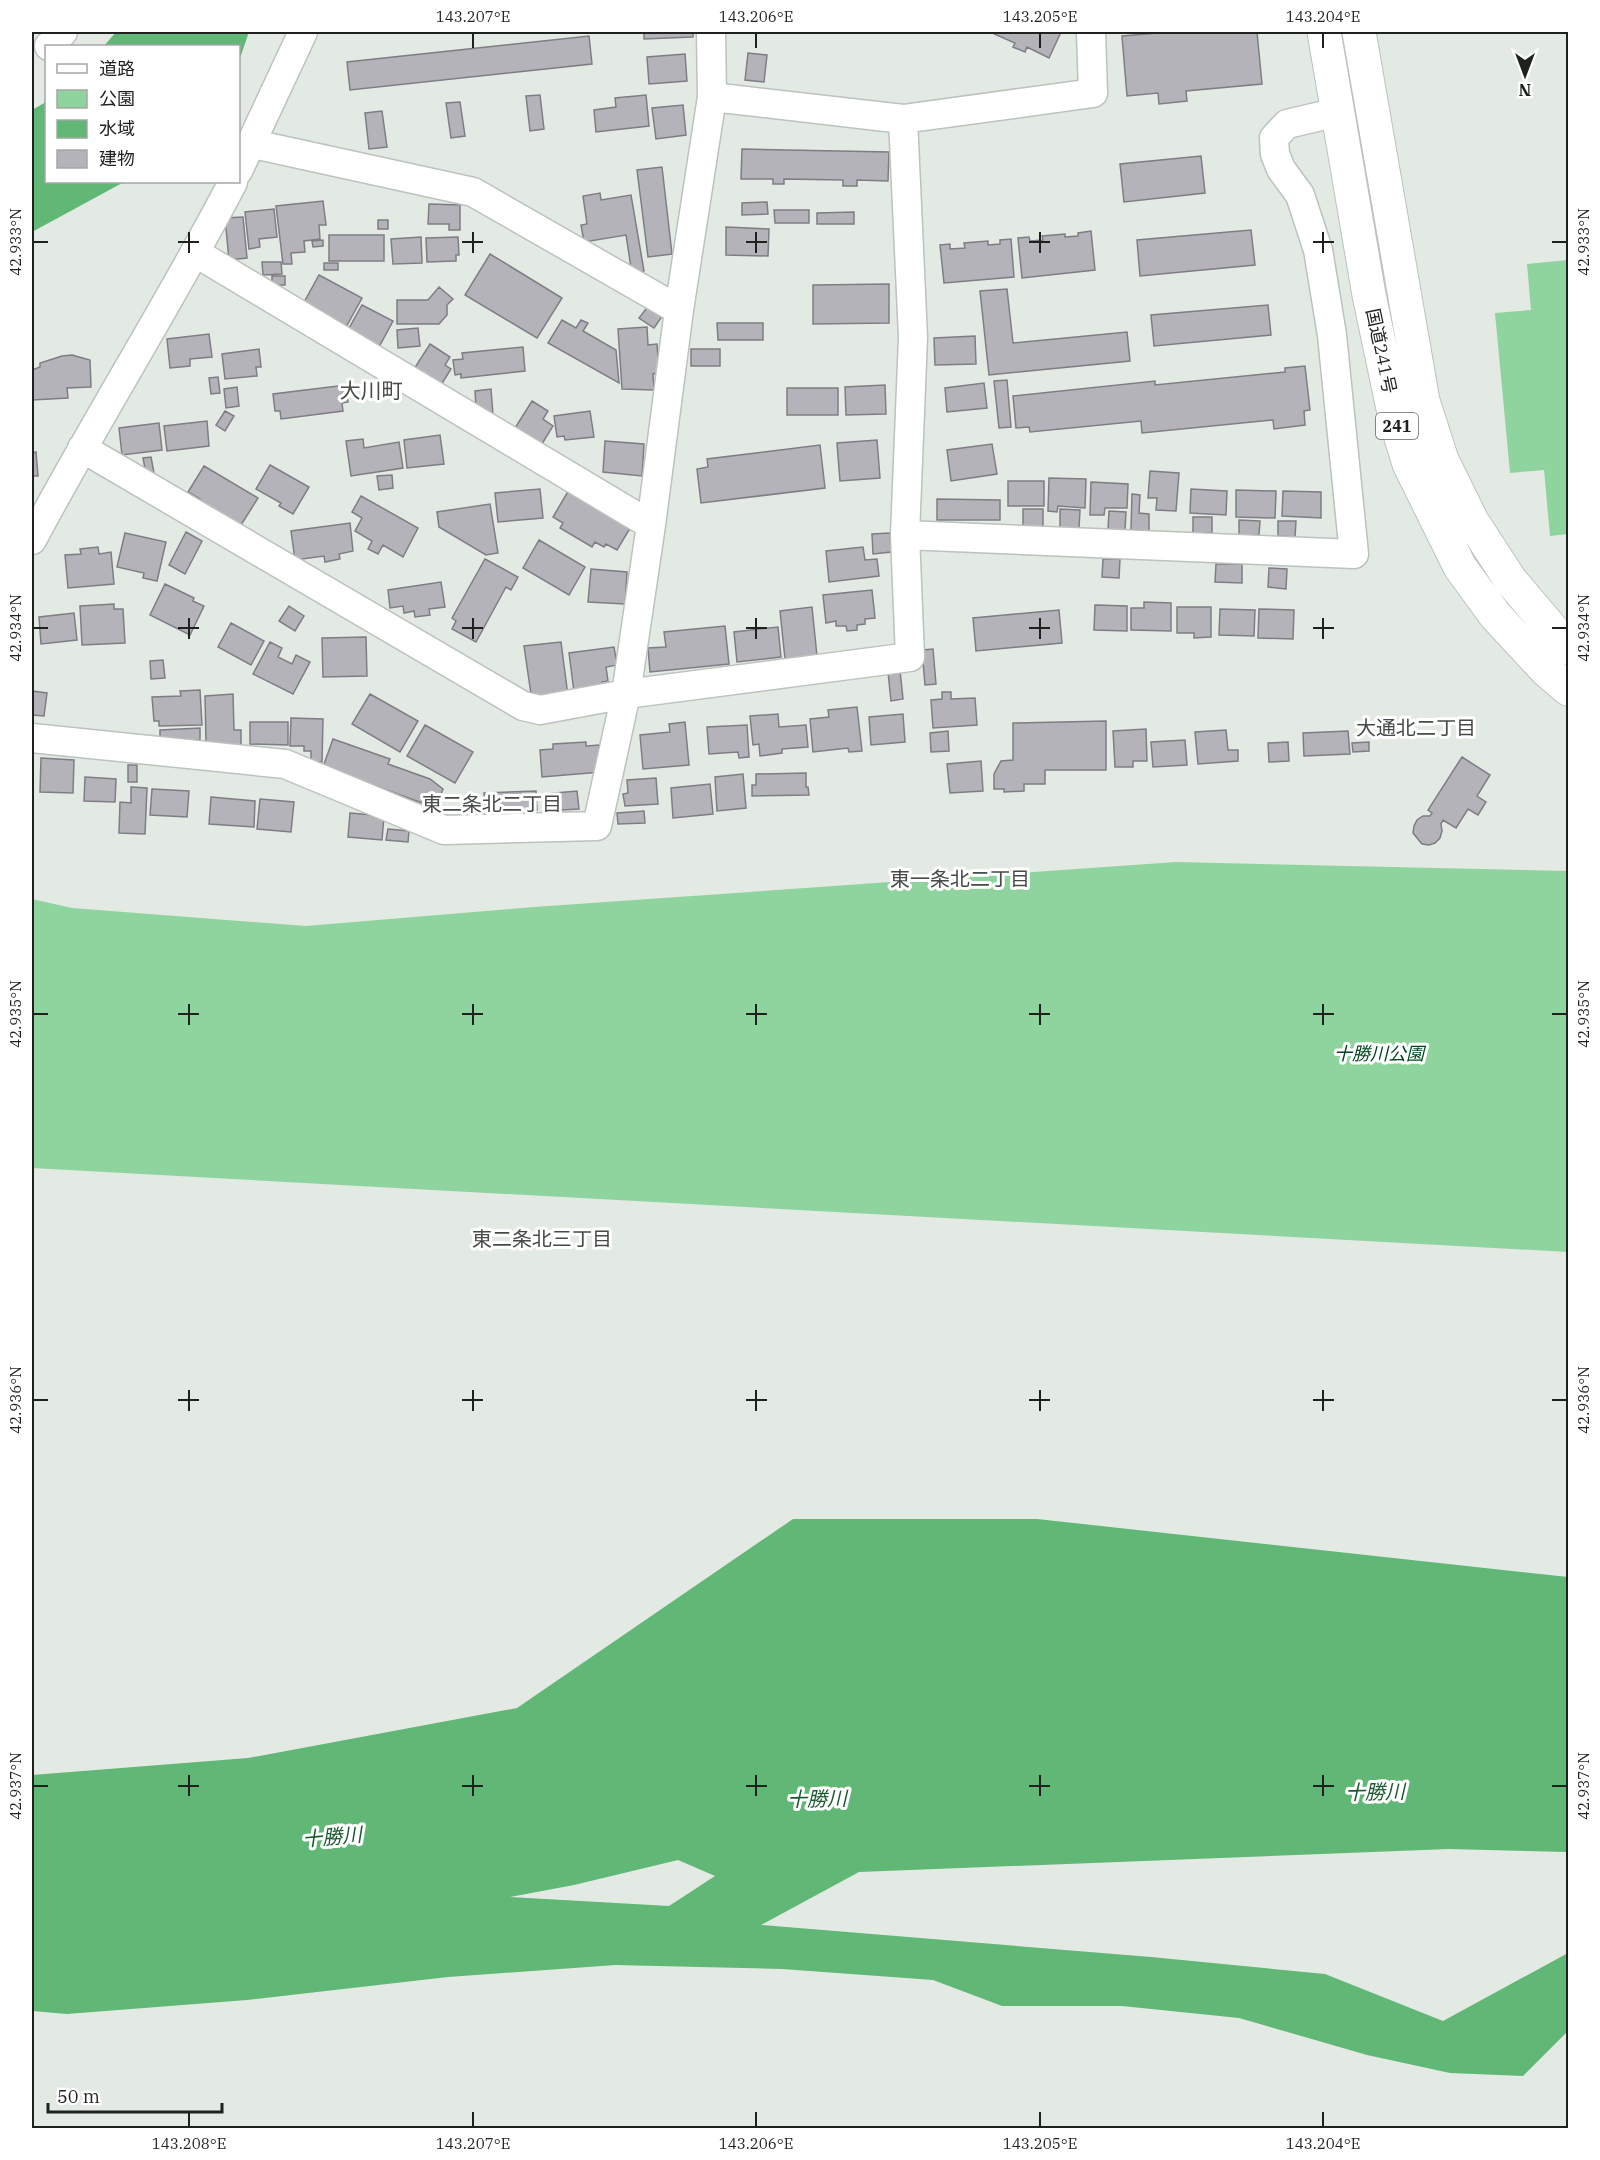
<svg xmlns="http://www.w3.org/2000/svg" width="1600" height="2160" font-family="'IBM Plex Serif','Noto Sans JP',serif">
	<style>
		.green { fill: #8fd39e }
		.water { fill: #60b776; fill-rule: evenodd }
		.building { fill: #b5b3ba; stroke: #7f7d84; stroke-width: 1.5 }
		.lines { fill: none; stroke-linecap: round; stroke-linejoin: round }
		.minor-casing { stroke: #bcc2bd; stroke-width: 31 }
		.trunk-casing { stroke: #bcc2bd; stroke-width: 35 }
		.minor { stroke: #fff; stroke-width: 28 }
		.trunk { stroke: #fff; stroke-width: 33 }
		.ticks { fill: none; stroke: #1e211e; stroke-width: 2 }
		.labels { text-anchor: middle; stroke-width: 6; stroke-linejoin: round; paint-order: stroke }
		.shield { fill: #fff; stroke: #626462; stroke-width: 1.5 }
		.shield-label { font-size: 16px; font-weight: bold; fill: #1e211e }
		.street-label { font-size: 18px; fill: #1e211e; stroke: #fff }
		.park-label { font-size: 18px; font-style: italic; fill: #00461d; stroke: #fff }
		.neighbourhood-label { font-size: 20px; fill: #464b47; stroke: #fff }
		.water-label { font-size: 20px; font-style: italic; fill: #1b5a2f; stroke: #fff }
		.quarter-label { font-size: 21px; fill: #464b47; stroke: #fff }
		.neatline { fill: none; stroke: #1e211e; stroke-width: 2 }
		.ticks-label { font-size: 15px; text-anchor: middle; fill: #1e211e }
	</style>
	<rect width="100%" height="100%" fill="#e3eae4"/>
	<path class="green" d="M1568 260V534L1550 536 1544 470 1510 473 1495 313 1531 310 1527 264Z
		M1176 862 1568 871V1252L32 1168V899L72 908 306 926 534 907Z"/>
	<path class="water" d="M116 32H249L239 61 238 46H104Z
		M46 102V182H124L32 232V110Z
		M793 1519H1037L1568 1577V1852L1449 1849 859 1872 761 1925 1151 1957 1325 1974 1443 2021 1568 1953V2031L1523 2076 1450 2073 1367 2055 1239 2018 1122 2006H1002L933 1980 782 1969 615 1965 448 1977 247 2000 67 2014 32 2011V1775L248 1758 517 1708ZM678 1860 715 1876 669 1906 510 1897 574 1885Z"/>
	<path class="building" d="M644 32H693V37L644 39Z
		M990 32H1061L1049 58 1027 47 1025 52 1013 47 1015 43Z
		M1170 32H1257L1262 84 1186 91 1187 101 1159 104 1158 93 1127 96 1122 36Z
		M589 36 592 64 350 90 347 62Z
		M748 53 767 55 764 82 745 80Z
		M685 54 687 81 649 84 647 57Z
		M540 95 544 129 530 131 526 96Z
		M646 95 649 126 596 132 594 110 616 107 615 98Z
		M460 102 465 136 451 138 446 103Z
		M683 105 686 135 656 139 652 108Z
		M382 111 387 147 369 149 365 113Z
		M742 149 889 152 888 181 857 180V186H843V180L784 179V184H773V179H741Z
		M1201 156 1205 193 1124 202 1120 164Z
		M662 167 672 254 648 257 637 170Z
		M600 193 601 200 631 195 644 271 632 274 626 235 584 242 581 225 587 224 583 196Z
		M323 201 326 225H319L320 239 304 241 305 252 291 253 292 264H283L276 206Z
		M767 202 768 214 742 215V203Z
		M429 204 460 205V230H449V224H428Z
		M274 209 277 237 259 239 260 247 249 249 245 212Z
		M774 210H809V223H775Z
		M854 212V224H817V213Z
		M243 217 247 258 229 260 225 218Z
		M378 220H388V229H378Z
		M726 227 769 229 768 256 726 255Z
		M1251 230 1255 265 1140 276 1137 240Z
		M1091 231 1095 270 1022 278 1018 238 1029 237 1030 241 1043 240 1042 236 1065 234V237L1078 236V233Z
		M329 235H384V261H329Z
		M421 237 422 263 393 264 391 239Z
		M458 237 459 255H456V261L427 262 426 238Z
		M1011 239 1014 277 944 283 940 245 950 244V249L965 248 964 243 988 241V245L1000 244V240Z
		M323 240V246L313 247 312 241Z
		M490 254 562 298 537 338 465 295Z
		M262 262H281L282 274 263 275Z
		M324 263H338V270H324Z
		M319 275 362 298 345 329 302 306Z
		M272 276H285V285H272Z
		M889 284V323L813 324V285Z
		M439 287 453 299 447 305V315L439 324H397V300H428Z
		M1007 289 1013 343 1127 332 1130 361 989 375 980 291Z
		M362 305 393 321 379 347 348 330Z
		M649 305 663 315 654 328 639 318Z
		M1268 305 1271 335 1154 346 1151 315Z
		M562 320 576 328 581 320 588 323 583 331 616 350 619 383 548 343Z
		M717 323H763V340H718Z
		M647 327 648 345 657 344 659 373 653 374 654 390 622 389 618 329Z
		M418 328 420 346 398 348 397 330Z
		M209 334 212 357 190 359V366L170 368 167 339Z
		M975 336 976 364 935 365 934 338Z
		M430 344 450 357 445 365 451 369 441 385 414 369Z
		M523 347 525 371 461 378V374L455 375 453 360 463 359 462 353Z
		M259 349 261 367H256L257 376 225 379 222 354Z
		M691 349H720V366H691Z
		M72 355 90 360 91 387 67 388 68 398 32 400V370L40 367V363L62 356Z
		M1305 366 1310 410 1304 411 1305 425 1274 429 1273 420 1142 433 1141 421 1030 432 1029 427 1016 428 1013 396 1155 381V385L1285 372V368Z
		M218 377 220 393 211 394 209 378Z
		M1007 380 1011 427 999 428 994 381Z
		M984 383 987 408 947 412 945 388Z
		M346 385 348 402 342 403 343 411 281 419 280 411H275L273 394Z
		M885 385 886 414 846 415 845 387Z
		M237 387 239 406 226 408 224 389Z
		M787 388H838V415H787Z
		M491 389 493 415 476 408 475 391Z
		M532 401 548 411 543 419 553 426 542 444 515 428Z
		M225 411 234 416 225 431 216 425Z
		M590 411 594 437 565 440 564 436 557 437 554 416Z
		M207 421 209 446 167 451 164 426Z
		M159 423 162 450 122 455 119 428Z
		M440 435 444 464 407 468 404 440Z
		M363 439 364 448 399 442 403 468 351 476 346 441Z
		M877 440 880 478 840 481 837 443Z
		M605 441 644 444 642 476 603 472Z
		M992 444 997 474 951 481 947 450Z
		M820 445 825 488 701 503 697 469 708 467 707 459Z
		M36 452 38 476H32V453Z
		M151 457 154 473 146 474 143 458Z
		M270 465 309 487 293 514 279 506 281 503 256 489Z
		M204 466 258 498 241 525 197 504 200 499 188 492Z
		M1150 471 1179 473 1176 511 1156 510 1157 498H1148Z
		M392 475 393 488 379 490 377 476Z
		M1049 478 1086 479 1085 508 1058 506 1057 512 1048 511Z
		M1008 481H1044V506H1008Z
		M1091 482 1128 484 1127 508H1105L1104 515H1090Z
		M570 488 632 525 617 550 606 544 604 547 595 542 592 547 560 528 563 523 553 517Z
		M540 489 543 518 498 522 495 493Z
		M1191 489 1227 491 1226 515 1190 513Z
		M1236 490 1276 491 1275 518 1236 517Z
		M1283 491 1321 492V518L1282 516Z
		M1132 494 1140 495 1139 513 1149 514V531L1131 530Z
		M361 496 418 528 403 557 383 545 378 554 368 549 372 541 355 531 362 518 352 512Z
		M937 499 1000 500V520H937Z
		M490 504 498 553 486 555 439 527 437 512Z
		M1023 509H1043V527L1023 526Z
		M1060 509 1080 510 1079 528H1060Z
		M1109 511 1126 512 1125 530H1108Z
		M1193 517H1212V533H1193Z
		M1239 520 1260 521 1259 535H1239Z
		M1278 521H1296L1295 537 1278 536Z
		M350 523 353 551 339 554 340 559 325 562 324 556 295 560 291 531Z
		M186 532 202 541 185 574 169 565Z
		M125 533 166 542 157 581 143 578 144 573 117 567Z
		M890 533 891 552 873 554 872 534Z
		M539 540 585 567 569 595 523 568Z
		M98 547 99 554 111 552 114 584 68 588 65 555 81 554 80 549Z
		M863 547 865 560 877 559 879 576 829 582 826 551Z
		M485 559 518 577 511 590 506 587 476 642 452 629 456 621 452 618Z
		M1103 559H1120L1119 578 1102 577Z
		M1216 564H1242V583L1215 582Z
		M1269 568 1287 569 1286 589 1268 587Z
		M591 569 627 572 625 604 588 602Z
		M441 582 445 607 429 609 430 615 415 617 414 611 404 613 403 606 390 608 388 590Z
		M165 584 194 598 193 601 204 606 190 635 150 615Z
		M872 590 875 618 865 619V624L857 625V630L847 631 846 626H836V621L826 623 823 595Z
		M1144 602 1171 603V631L1131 630V608H1144Z
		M114 604V609H123L125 643 82 645 80 606Z
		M1095 605 1127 606V631L1094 630Z
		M289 606 304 616 295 631 279 621Z
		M812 607 817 656 785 659 780 611Z
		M1177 607H1211V637L1194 638V633H1177Z
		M1220 609 1255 610 1254 636 1219 635Z
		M1259 609 1294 610 1293 639 1258 638Z
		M1059 610 1062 643 976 651 973 618Z
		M74 613 77 640 41 644 39 617Z
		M231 623 264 641 251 665 218 647Z
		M725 626 729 664 650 672 648 648 666 647 664 632Z
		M778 627 781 657 737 662 734 632Z
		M366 637 367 676 323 677 322 638Z
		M270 642 282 648 278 657 292 664 296 655 310 662 293 694 253 674Z
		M561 642 568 696 532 701 524 646Z
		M614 647 617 665 606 667 608 681 602 682 603 688 574 692 569 653Z
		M933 649 936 684 925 685 922 650Z
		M163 660 165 678 151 679 150 661Z
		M900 670 903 699 891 701 888 672Z
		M200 690 202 725 159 726V721H154L152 697 181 696 180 691Z
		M32 691 47 693 44 716 32 715Z
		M942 692H951V699L975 698 977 725 933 728 931 700 942 699Z
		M233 694 234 730H241V746L206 743 205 696Z
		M370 694 418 721 400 752 352 724Z
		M857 707 862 751 849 752 848 748 813 752 810 719 829 717 828 710Z
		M778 714 779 727 806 725 808 747 782 749V753L760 756 759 744 753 745 750 716Z
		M903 714 905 742 871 745 869 717Z
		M291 718 323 719 322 762H311V751H304V746H290Z
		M1106 721V770H1045V784H1024V791L1004 792V789H994V774L1001 761 1013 760V723Z
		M250 722H288V745L250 744Z
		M685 722 689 765 643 769 640 735 670 732 669 724Z
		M425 725 473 752 455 783 407 756Z
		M747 725 749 757 739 758 738 752 709 754 707 727Z
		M200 728V740L160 741V730Z
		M1146 729 1147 761H1133V767H1115L1113 731Z
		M1226 730 1228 750H1238V761L1198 764 1195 732Z
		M948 731 949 751 931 752 930 733Z
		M1348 731 1350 754 1304 756 1303 733Z
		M333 739 390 759 388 764 430 779 443 789 436 808 323 767Z
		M1185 740 1187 765 1153 767 1151 742Z
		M586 742V746L599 745 601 772 542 777 540 750 553 749V744Z
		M1288 742 1289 761 1269 762 1268 743Z
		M1369 742V751L1353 752 1352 743Z
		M1462 757 1490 775 1477 796 1486 802 1478 815 1468 809 1456 828 1443 820 1441 824 1442 831 1440 838 1435 843 1429 845 1422 844 1413 833 1414 826 1417 820 1423 816H1430L1432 813 1428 810Z
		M41 758 74 760 73 793 40 792Z
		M981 761 983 791 950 793 947 764Z
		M128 765H137V782H128Z
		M806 773V787H808L809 795 752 796V785H756V774Z
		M743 774 746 808 717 811 715 777Z
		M85 777 116 779 115 802 84 801Z
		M656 778 658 804 625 806 623 794 628 793 627 780Z
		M710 784 713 814 673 818 671 788Z
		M131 787 147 788 145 834 119 833 120 802 131 803Z
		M152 789 189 791 187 817 150 815Z
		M536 791 537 810H532V813L522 814V810L500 811V814H491V811H485L484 793Z
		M577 791 579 809 545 811 544 794Z
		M211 797 255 801 254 827 209 824Z
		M260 799 294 802 291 832 257 829Z
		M644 811 645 823 618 824 617 813Z
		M350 813 384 816 382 840 348 837Z
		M388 829 409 831 408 842 386 840Z"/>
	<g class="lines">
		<defs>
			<path id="minor" d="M49 46 63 32
				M712 97 903 119 1093 93 1091 32
				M253 144 473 192 679 310
				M238 171 303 32
				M196 253 651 525
				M82 448 523 706 540 710 626 694 910 657 905 535 913 337 903 119
				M905 535 1354 554 1332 335 1318 250 1300 195 1281 169 1275 154 1274 138 1287 124 1338 112
				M32 540C96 419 170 303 233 182
				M32 738 285 764 444 830 597 826 626 694 651 525 679 310 712 97 711 32"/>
			<path id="trunk" d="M1324 32 1369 295 1395 418 1409 464 1460 567 1495 615 1546 670 1568 689
				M1359 32 1423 401 1442 460 1472 521 1511 581 1568 648"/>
		</defs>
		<use href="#minor" class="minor-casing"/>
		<use href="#trunk" class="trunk-casing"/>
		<use href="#minor" class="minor"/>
		<use href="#trunk" class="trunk"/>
	</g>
	<path class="ticks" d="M473 33V48M756 33V48M1040 33V48M1323 33V48M189 232V253M473 232V253M756 232V253M1040 232V253M1323 232V253M33 242H48M178 242H199M462 242H483M746 242H767M1029 242H1050M1313 242H1334M1552 242H1567M189 618V639M473 618V639M756 618V639M1040 618V639M1323 618V639M33 628H48M178 628H199M462 628H483M746 628H767M1029 628H1050M1313 628H1334M1552 628H1567M189 1004V1025M473 1004V1025M756 1004V1025M1040 1004V1025M1323 1004V1025M33 1014H48M178 1014H199M462 1014H483M746 1014H767M1029 1014H1050M1313 1014H1334M1552 1014H1567M189 1390V1411M473 1390V1411M756 1390V1411M1040 1390V1411M1323 1390V1411M33 1400H48M178 1400H199M462 1400H483M746 1400H767M1029 1400H1050M1313 1400H1334M1552 1400H1567M189 1775V1796M473 1775V1796M756 1775V1796M1040 1775V1796M1323 1775V1796M33 1786H48M178 1786H199M462 1786H483M746 1786H767M1029 1786H1050M1313 1786H1334M1552 1786H1567M189 2112V2127M473 2112V2127M756 2112V2127M1040 2112V2127M1323 2112V2127"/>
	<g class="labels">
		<rect class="shield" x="1376" y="413" width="42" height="26" rx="4.5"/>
		<g class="shield-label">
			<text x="1397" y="432">241</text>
		</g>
		<g class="street-label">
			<text transform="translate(1381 351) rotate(78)" y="6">国道241号</text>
		</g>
		<g class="park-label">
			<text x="1379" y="1060">十勝川公園</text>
		</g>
		<g class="neighbourhood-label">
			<text x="1416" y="735">大通北二丁目</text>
			<text x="492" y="811">東二条北二丁目</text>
			<text x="960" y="886">東一条北二丁目</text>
			<text x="542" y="1246">東二条北三丁目</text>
		</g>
		<g class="water-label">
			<text transform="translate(1375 1792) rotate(-1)" y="7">十勝川</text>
			<text transform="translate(817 1799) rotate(-1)" y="7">十勝川</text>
			<text transform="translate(332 1837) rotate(-5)" y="7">十勝川</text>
		</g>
		<g class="quarter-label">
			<text x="371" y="398">大川町</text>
		</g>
	</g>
	<rect width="1600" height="2160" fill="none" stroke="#ffffff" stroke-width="66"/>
	<rect x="45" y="45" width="195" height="138" fill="#ffffff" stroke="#a5a6a5" stroke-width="1.5"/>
	<rect x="57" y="64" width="30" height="9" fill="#ffffff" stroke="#a5a6a5" stroke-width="1.5"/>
	<text x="99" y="75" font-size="18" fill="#1e211e">道路</text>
	<rect x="57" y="90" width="30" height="18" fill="#8fd39e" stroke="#a5a6a5" stroke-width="1.5"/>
	<text x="99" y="105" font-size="18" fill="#1e211e">公園</text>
	<rect x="57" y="120" width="30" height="18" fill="#60b776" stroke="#a5a6a5" stroke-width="1.5"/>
	<text x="99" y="135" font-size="18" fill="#1e211e">水域</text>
	<rect x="57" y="150" width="30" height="18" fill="#b5b3ba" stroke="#a5a6a5" stroke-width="1.5"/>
	<text x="99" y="165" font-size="18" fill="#1e211e">建物</text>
	<g transform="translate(1525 75) rotate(180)" stroke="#ffffff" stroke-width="4.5" paint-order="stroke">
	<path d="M0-4.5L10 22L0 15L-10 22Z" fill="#1e211e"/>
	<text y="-9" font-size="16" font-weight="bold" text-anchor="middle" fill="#1e211e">N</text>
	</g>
	<path d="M48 2103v9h174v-9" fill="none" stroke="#1e211e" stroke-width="3"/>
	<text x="57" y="2103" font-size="18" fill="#1e211e" stroke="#ffffff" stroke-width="4.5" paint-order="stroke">50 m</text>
	<rect x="33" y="33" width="1534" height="2094" class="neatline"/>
	<g class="ticks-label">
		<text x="473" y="22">143.207°E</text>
		<text x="756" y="22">143.206°E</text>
		<text x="1040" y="22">143.205°E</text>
		<text x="1323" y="22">143.204°E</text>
		<text transform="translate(1584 242) rotate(-90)" y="5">42.933°N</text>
		<text transform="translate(16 242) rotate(-90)" y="5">42.933°N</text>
		<text transform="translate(1584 628) rotate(-90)" y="5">42.934°N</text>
		<text transform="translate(16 628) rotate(-90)" y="5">42.934°N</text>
		<text transform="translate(16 1014) rotate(-90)" y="5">42.935°N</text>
		<text transform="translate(1584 1014) rotate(-90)" y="5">42.935°N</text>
		<text transform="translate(1584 1400) rotate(-90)" y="5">42.936°N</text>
		<text transform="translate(16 1400) rotate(-90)" y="5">42.936°N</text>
		<text transform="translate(1584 1786) rotate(-90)" y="5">42.937°N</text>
		<text transform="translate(16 1786) rotate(-90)" y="5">42.937°N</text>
		<text x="189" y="2149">143.208°E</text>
		<text x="473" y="2149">143.207°E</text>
		<text x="756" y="2149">143.206°E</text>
		<text x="1040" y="2149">143.205°E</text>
		<text x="1323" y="2149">143.204°E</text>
	</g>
</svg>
